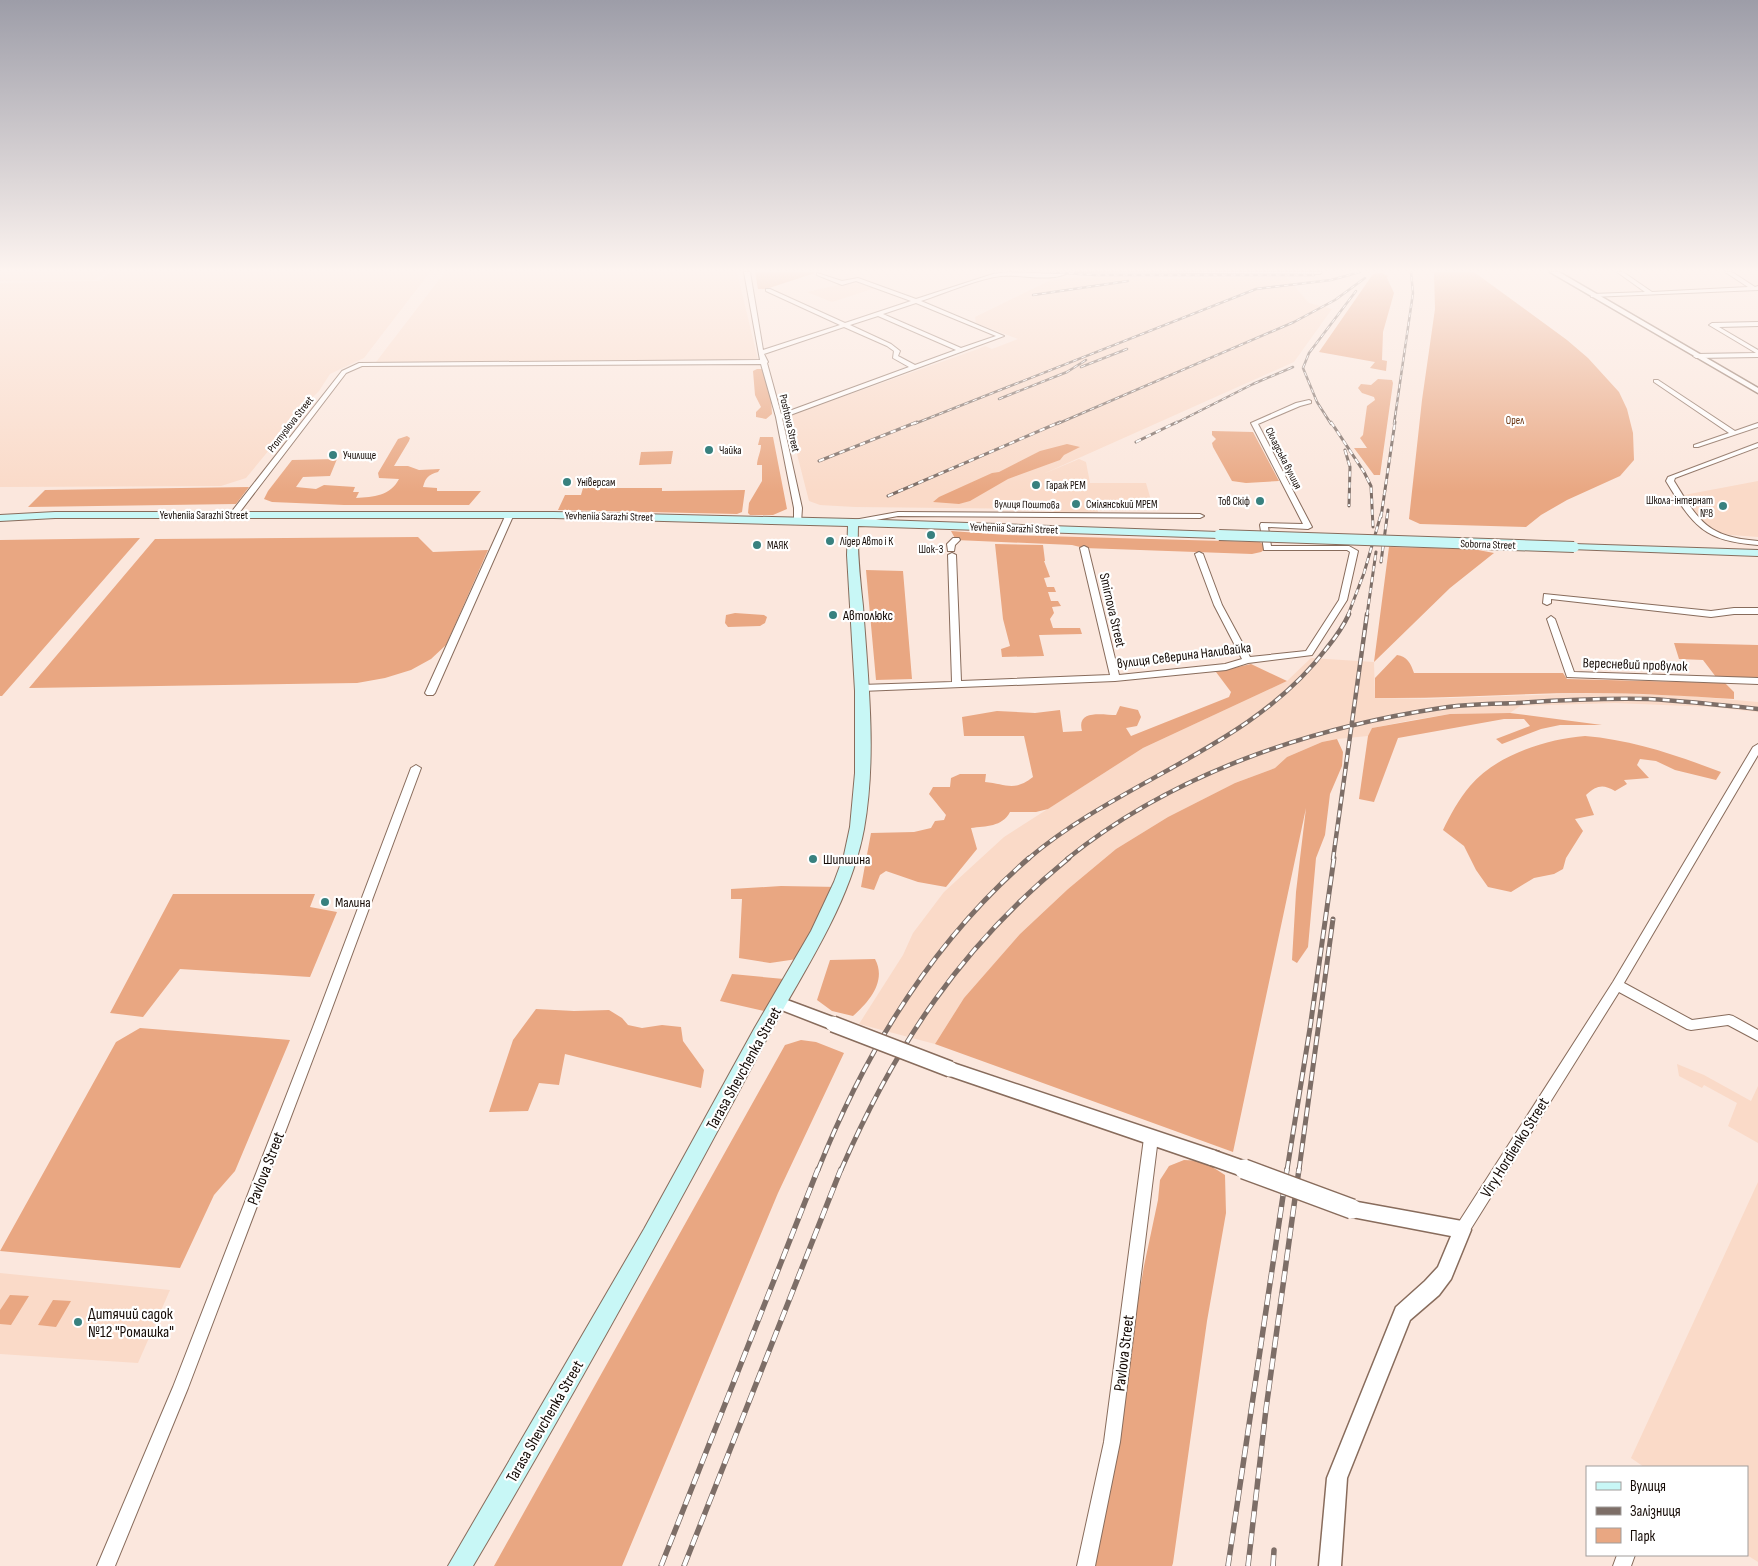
<svg xmlns="http://www.w3.org/2000/svg" width="1758" height="1566" font-family="'Sofia Sans Condensed',sans-serif">
	<style>
		.built { fill: #fadac8 }
		.green { fill: #e9a782 }
		.lines { fill: none; stroke-linecap: round; stroke-linejoin: round }
		.minor-casing { stroke: #886c5c; stroke-width: 2 }
		.tertiary-casing { stroke: #886c5c; stroke-width: 3 }
		.secondary-casing { stroke: #886c5c; stroke-width: 2 }
		.minor { fill: #fff; fill-rule: evenodd }
		.tertiary { fill: #fff; fill-rule: evenodd }
		.secondary { fill: #c8f7f6; fill-rule: evenodd }
		.rail-far4-casing { stroke: #7d6e67; stroke-width: 2.5 }
		.rail-far3-casing { stroke: #7d6e67; stroke-width: 3 }
		.rail-far2-casing { stroke: #7d6e67; stroke-width: 4.5 }
		.rail-far1-casing { stroke: #7d6e67; stroke-width: 5 }
		.rail-casing { stroke: #7d6e67; stroke-width: 5.5 }
		.rail-far4 { stroke: #fff; stroke-width: 1; stroke-dasharray: 4.5; stroke-linecap: butt }
		.rail-far3 { stroke: #fff; stroke-width: 2; stroke-dasharray: 5.5; stroke-linecap: butt }
		.rail-far2 { stroke: #fff; stroke-width: 2.5; stroke-dasharray: 7; stroke-linecap: butt }
		.rail-far1 { stroke: #fff; stroke-width: 3; stroke-dasharray: 9; stroke-linecap: butt }
		.rail { stroke: #fff; stroke-width: 4; stroke-dasharray: 11; stroke-linecap: butt }
		.tertiary-bridge-far1-casing { stroke: #886c5c; stroke-width: 18; stroke-linecap: butt }
		.tertiary-bridge-casing { stroke: #886c5c; stroke-width: 22; stroke-linecap: butt }
		.secondary-bridge-casing { stroke: #886c5c; stroke-width: 12; stroke-linecap: butt }
		.tertiary-bridge-far1 { stroke: #fff; stroke-width: 15 }
		.tertiary-bridge { stroke: #fff; stroke-width: 19 }
		.secondary-bridge { stroke: #c8f7f6; stroke-width: 10 }
		.poi-dot { fill: #38817f; stroke: #fff; stroke-width: 2 }
		.labels { text-anchor: middle; stroke-width: 4.5; stroke-linejoin: round; paint-order: stroke }
		.far-park-label { font-size: 11px; fill: #6a3410; stroke: #fff }
		.far-street-label { font-size: 11px; fill: #150b06; stroke: #fff }
		.far-poi-label { font-size: 11px; fill: #150b06; stroke: #fff; text-anchor: start }
		.street-label { font-size: 14px; fill: #150b06; stroke: #fff }
		.poi-label { font-size: 14px; fill: #150b06; stroke: #fff; text-anchor: start }
		.near-street-label { font-size: 16px; fill: #150b06; stroke: #fff }
		.near-poi-label { font-size: 16px; fill: #150b06; stroke: #fff; text-anchor: start }
	</style>
	<rect width="100%" height="100%" fill="#fbe7dd"/>
	<path class="built" d="M0 272H105L94 280 0 281Z
		M111 272H430L364 358 330 374 319 391 297 413 298 415 246 478 221 486 0 487V283L99 281Z
		M445 272H737L758 360 376 362Z
		M1159 277 1161 279 1286 277 1309 303 1332 309 1294 362 1043 474 1079 459 1086 462 1090 483H1146L1153 507 1098 506V512L1054 513 1053 509 855 507 820 505 809 501 788 419 791 415 978 349 985 346 992 349 1018 339 976 323 975 317 1051 280 1065 278Z
		M855 281 875 288 832 302 807 292Z
		M1758 481V537L1718 534 1710 532 1682 498 1684 495Z
		M1311 658 1374 662 1375 698 1426 699 1590 693 1678 695 1758 702V712L1713 707 1615 703 1520 706 1510 713 1450 714 1412 720 1372 728 1368 736 1337 739 1322 742 1287 757 1275 768 1235 783 1168 817 1116 849 1068 889 1020 934 964 998 935 1044 859 1024 903 955 913 933 944 892 1004 837 1143 748 1287 681Z
		M1677 1064 1704 1075 1751 1101 1758 1086V1143L1728 1126 1737 1103 1704 1085 1702 1088 1679 1076Z
		M1758 1182V1562L1747 1555V1467H1644L1631 1458Z
		M0 1273 170 1290 138 1363 0 1354Z"/>
	<path class="green" d="M755 272H818L766 289H758Z
		M1434 272H1474L1567 340 1588 358 1619 392 1627 409 1633 433 1634 460 1620 476 1567 500 1541 515 1526 527 1420 524 1409 519 1422 400 1435 309Z
		M1382 273 1388 276 1387 278 1394 293 1383 332 1382 360 1387 361 1386 371 1370 368 1375 362 1319 352 1373 274Z
		M757 369H763L768 391 771 396 772 414 766 419 756 417V412L761 407 755 395 753 371Z
		M1378 379 1392 380 1393 383 1380 475H1374L1354 448H1367L1360 438 1363 435 1367 406 1375 400 1374 397 1362 393 1358 388 1361 384 1371 385Z
		M1212 431 1253 432 1279 481 1246 483 1232 481 1213 447 1212 443 1216 439 1212 435Z
		M407 436 410 438 409 441 394 466H408L419 470 440 469 438 472C428 475 426 477 423 487L437 488V491H481L469 505H344L272 502 264 499 268 491 292 460 337 459 330 476 303 477 296 487 316 489 324 485 355 487 353 492H359L356 498C374 497 390 496 399 479L379 478 378 473 398 439Z
		M760 437H773L787 509 773 515H750L748 513 749 503 762 481V465H757C757 458 761 452 761 445H758Z
		M1067 444 1080 447 1064 455 1060 460 1008 479 970 501 959 504 933 502 939 497 992 473 999 472 1040 451Z
		M673 451 671 464 639 465 641 452Z
		M249 487 236 504 28 507 45 490Z
		M583 488H662V491L745 490 742 512 737 514 558 510 565 495H581Z
		M951 531 1006 535 1260 542 1267 548 1261 552 1252 554 1084 548 1072 545 956 540Z
		M418 537 433 552 488 550 446 645 431 659 411 670 385 678 357 683 29 688 155 539Z
		M140 538 2 696H0V540Z
		M995 544 1043 545 1045 561H1044L1050 577 1044 578 1047 587H1054L1056 592H1048L1051 601H1058L1061 606 1052 607 1054 613 1050 619 1053 628H1080L1082 634 1039 635 1044 656 1002 657 1001 649 1010 646 1003 619Z
		M1389 547 1473 549 1494 553 1450 588 1374 662Z
		M866 570 903 571 912 679 876 680Z
		M735 613 764 615 767 617 765 623 760 626 728 627 725 623 726 615Z
		M1674 643 1758 645V681H1719L1703 660 1679 659Z
		M1397 655C1407 656 1411 664 1414 673H1563L1567 679 1725 683 1734 692V699C1686 696 1637 693 1589 693 1518 693 1446 699 1375 698V678Z
		M1251 664 1287 681 1143 748 1048 809 1036 812H1010C1002 827 986 826 971 828L977 849 946 887 918 882 886 871 880 875 874 890 861 887 871 833 914 832 931 828 935 821 944 820 946 815 929 794 933 787H950L951 778 960 774H986L985 782C1006 784 1014 792 1033 777L1024 736H964L962 717 997 711 1035 713 1060 710 1063 732 1082 731C1076 709 1103 715 1116 715L1120 706 1138 710 1141 717 1137 726 1126 728 1131 736 1229 697 1231 692 1216 672Z
		M1510 713 1602 725H1560L1541 729 1502 744 1496 739 1530 726 1524 719H1504L1398 738 1374 802 1359 799 1368 736 1372 728 1450 714Z
		M1585 736C1633 740 1676 755 1721 772L1716 780 1675 770 1656 761 1640 759 1637 765 1649 778 1624 780 1627 784 1615 791C1603 784 1597 785 1586 795L1594 815 1575 819 1583 831 1566 858 1563 869 1554 874 1534 878 1511 892 1488 887 1476 870 1464 846 1443 830C1450 815 1459 799 1470 786 1496 755 1546 739 1585 736Z
		M1337 739 1343 752 1342 766 1330 794 1325 835 1316 858 1308 947 1297 963 1292 960 1296 892 1306 808 1233 1152 935 1044 964 998 1020 934 1068 889 1116 849 1168 817 1235 783 1275 768 1287 757 1322 742Z
		M781 886 839 887 797 959 770 963 739 958 742 899H731V889Z
		M173 894H315L310 907 337 912 310 977 180 969 143 1017 110 1013Z
		M875 959C887 981 869 1002 853 1016L832 1011 817 1000 830 960Z
		M732 974 784 979 769 1012 720 1001Z
		M536 1009 574 1011 609 1010 622 1018 628 1025 642 1028 662 1025 681 1027 683 1041 704 1070 701 1088 565 1054 559 1085 539 1083 528 1111 489 1112 513 1040Z
		M140 1028 290 1040 235 1171 214 1195 180 1268 0 1251 116 1042Z
		M801 1040 816 1042 844 1053 778 1193 622 1566H494L785 1045Z
		M1184 1160 1203 1161 1225 1175 1226 1213 1207 1321 1173 1563 1172 1566H1092L1144 1266 1158 1200 1160 1180 1169 1166Z
		M10 1295 29 1296 11 1325 0 1324V1310Z
		M53 1300 71 1301 56 1327 38 1325Z"/>
	<g class="lines">
		<defs>
			<path id="minor" d="M744 272H750L763 350 840 325 766 291V289H770L845 323 911 301 856 281 842 285 817 275V273L842 281 858 278 916 299 993 274 1009 272 1057 274 1070 272C1048 284 1019 272 994 277 970 282 945 293 921 301L1004 336 782 418 802 508 801 523H798L794 521V508L776 417 761 364 362 366 346 373 236 517H230L229 515 342 371 359 363 760 360ZM916 303 996 336 961 348 883 314ZM878 316 956 350 915 365 898 356 900 351 891 344 850 325ZM844 327 887 346 894 351 893 358 909 367 781 414 767 363 768 362 764 354Z
				M1075 272H1322L1320 274Z
				M1617 272H1623L1652 292 1748 287 1725 272H1732L1755 287 1758 286V290L1591 297V295L1593 294 1645 292Z
				M1758 322V326L1719 327 1758 350V357L1696 358 1693 356 1696 354 1756 353 1709 325 1712 323Z
				M1654 380H1658L1735 431 1758 423V427L1698 447H1694V445L1729 433 1654 382Z
				M1309 400 1311 401V403L1300 406 1258 424 1312 527 1308 529 1268 527 1271 546H1349L1358 551 1347 600 1312 655 1248 663 1226 670 1115 681 861 691 856 688 861 685 952 682 948 555 952 553 956 555 961 681 1110 675 1080 548 1084 546 1088 548 1119 675 1225 664 1242 659 1214 605 1195 554 1199 552 1203 554 1222 605 1250 657 1306 651 1339 600 1350 552 1347 550H1264L1260 525 1261 523 1303 524 1251 423 1296 403Z
				M1758 443V447L1675 478 1674 481C1699 522 1708 537 1758 541V545C1704 541 1693 526 1666 481L1668 477Z
				M507 512H510L514 514 435 693 433 695H427L425 693Z
				M898 512 1200 514 1204 516 1200 518 898 516 854 524 850 522 854 520Z
				M953 538H959L960 540 955 545 954 551H948L947 544Z
				M1544 594 1711 611 1734 608H1758V614H1734L1711 617 1551 599V603L1547 605 1543 603Z
				M1551 616 1555 619 1574 672 1758 678V684L1567 677 1547 619Z
				M1758 744V755L1624 983 1692 1020 1729 1015 1733 1016 1758 1030V1041L1728 1025 1691 1030 1687 1029 1619 992 1467 1235 1462 1237 1457 1235 1455 1230 1457 1225 1613 982 1753 747Z
				M416 765 421 768 325 1027 188 1388 115 1566H97L173 1387 313 1027 411 768Z
				M1151 1132 1156 1134 1158 1138 1120 1442 1095 1566H1077L1104 1442 1144 1138 1146 1134Z
				M1617 1555H1635L1631 1566H1613Z"/>
			<path id="tertiary" d="M1550 272H1559L1758 388V393Z
				M779 997 838 1019 841 1024 838 1029 833 1030 774 1007 771 1003 774 999Z
				M950 1062 1213 1150 1219 1152 1221 1158 1219 1164 1213 1166 944 1074 942 1069 944 1064Z
				M1352 1201 1462 1221 1468 1224 1471 1230 1451 1279 1439 1295 1410 1320 1347 1478 1341 1566H1319L1327 1478 1396 1307 1425 1281 1438 1267 1451 1236 1352 1217 1346 1215 1343 1209 1346 1203Z"/>
			<path id="secondary" d="M55 512H554L853 519 1219 532 1224 535 1219 538 858 526C857 553 860 579 863 606 868 679 877 756 864 829 849 909 800 975 763 1046 670 1221 574 1395 473 1566H448L644 1229 754 1029 811 931 834 882 844 855 850 827 855 773V691L847 555 848 526 554 518H55L0 521V515Z
				M1574 544 1758 550V556L1570 549 1569 547Z"/>
		</defs>
		<use href="#minor" class="minor-casing"/>
		<use href="#tertiary" class="tertiary-casing"/>
		<use href="#secondary" class="secondary-casing"/>
		<use href="#minor" class="minor"/>
		<use href="#tertiary" class="tertiary"/>
		<use href="#secondary" class="secondary"/>
		<defs>
			<path id="rail-far4" d="M1051 272 1094 275H1314
				M1033 295 1128 281
				M1081 367 1127 349
				M999 399 1067 372 1086 360
				M914 424 1256 289 1331 280 1360 272
				M1057 424 1294 322 1335 300 1365 278
				M1174 424 1253 384 1293 367
				M1331 424 1317 402 1303 368 1309 353 1356 291
				M1394 424 1413 293 1411 272"/>
			<path id="rail-far3" d="M1331 422 1364 472 1371 486 1373 527
				M1136 442 1177 422
				M1345 450 1350 467 1349 506
				M819 461 917 422
				M888 496 1060 422
				M1381 517 1395 422
				M1381 562 1388 510
				M1348 615 1364 573 1382 511
				M1367 615 1376 552"/>
			<path id="rail-far2" d="M1028 859C1120 780 1251 748 1326 649 1335 638 1343 627 1349 614
				M1067 859C1172 774 1309 728 1441 708 1466 704 1492 704 1517 703 1561 700 1605 698 1649 699 1685 701 1722 705 1758 709
				M1333 859 1367 614"/>
			<path id="rail-far1" d="M818 1170C865 1052 932 942 1029 858
				M841 1170C896 1044 961 946 1069 858
				M1287 1170 1310 1028 1334 858
				M1299 1170 1333 919"/>
			<path id="rail" d="M661 1566 818 1169
				M684 1566 841 1169
				M1228 1566 1287 1169
				M1248 1566 1266 1409 1299 1169
				M1273 1566 1274 1550"/>
		</defs>
		<use href="#rail-far4" class="rail-far4-casing"/>
		<use href="#rail-far3" class="rail-far3-casing"/>
		<use href="#rail-far2" class="rail-far2-casing"/>
		<use href="#rail-far1" class="rail-far1-casing"/>
		<use href="#rail" class="rail-casing"/>
		<use href="#rail-far4" class="rail-far4"/>
		<use href="#rail-far3" class="rail-far3"/>
		<use href="#rail-far2" class="rail-far2"/>
		<use href="#rail-far1" class="rail-far1"/>
		<use href="#rail" class="rail"/>
		<defs>
			<path id="tertiary-bridge-far1" d="M833 1024 950 1069
				M1213 1158 1247 1170"/>
			<path id="tertiary-bridge" d="M1244 1169 1352 1209"/>
			<path id="secondary-bridge" d="M1219 535 1574 547"/>
		</defs>
		<use href="#tertiary-bridge-far1" class="tertiary-bridge-far1-casing"/>
		<use href="#tertiary-bridge" class="tertiary-bridge-casing"/>
		<use href="#secondary-bridge" class="secondary-bridge-casing"/>
		<use href="#tertiary-bridge-far1" class="tertiary-bridge-far1"/>
		<use href="#tertiary-bridge" class="tertiary-bridge"/>
		<use href="#secondary-bridge" class="secondary-bridge"/>
	</g>
	<linearGradient id="sky" x2="0" y2="1"><stop stop-color="#9d9da8"/><stop offset="0.55" stop-color="#fdf4f0"/><stop offset="1" stop-color="#fdf4f0" stop-opacity="0"/></linearGradient>
	<rect width="1758" height="492" fill="url(#sky)"/>
	<g class="poi-dot">
		<circle cx="709" cy="450" r="5"/>
		<circle cx="333" cy="455" r="5"/>
		<circle cx="567" cy="482" r="5"/>
		<circle cx="1036" cy="485" r="5"/>
		<circle cx="1260" cy="501" r="5"/>
		<circle cx="1076" cy="504" r="5"/>
		<circle cx="1723" cy="506" r="5"/>
		<circle cx="931" cy="535" r="5"/>
		<circle cx="830" cy="541" r="5"/>
		<circle cx="757" cy="545" r="5"/>
		<circle cx="833" cy="615" r="5"/>
		<circle cx="813" cy="859" r="5"/>
		<circle cx="325" cy="902" r="5"/>
		<circle cx="78" cy="1322" r="5"/>
	</g>
	<g class="labels">
		<g class="far-park-label">
			<text x="1515" y="424">Орел</text>
		</g>
		<g class="far-street-label">
			<text transform="translate(790 423) rotate(77)" y="4">Poshtova Street</text>
			<text transform="translate(290 424) rotate(-52)" y="4">Promyslova Street</text>
			<text transform="translate(1284 458) rotate(63)" y="4">Складська вулиця</text>
			<text transform="translate(1027 504) rotate(1)" y="4">вулиця Поштова</text>
			<text x="204" y="519">Yevheniia Sarazhi Street</text>
			<text transform="translate(609 516) rotate(1)" y="4">Yevheniia Sarazhi Street</text>
			<text transform="translate(1014 528) rotate(2)" y="4">Yevheniia Sarazhi Street</text>
			<text transform="translate(1488 544) rotate(2)" y="4">Soborna Street</text>
		</g>
		<g class="far-poi-label">
			<text x="719" y="454">Чайка</text>
			<text x="343" y="459">Училище</text>
			<text x="577" y="486">Універсам</text>
			<text x="1046" y="489">Гараж РЕМ</text>
			<text x="1713" y="504" text-anchor="end">Школа-інтернат<tspan x="1713" dy="13">№8</tspan></text>
			<text x="1250" y="505" text-anchor="end">Тов Скіф</text>
			<text x="1086" y="508">Смілянський МРЕМ</text>
			<text x="840" y="545">Лідер Авто і К</text>
			<text x="767" y="549">МАЯК</text>
			<text x="931" y="553" text-anchor="middle">Шок-3</text>
		</g>
		<g class="street-label">
			<text transform="translate(1113 610) rotate(77)" y="5">Smirnova Street</text>
			<text transform="translate(1184 655) rotate(-7)" y="5">вулиця Северина Наливайка</text>
			<text transform="translate(1635 664) rotate(2)" y="5">Вересневий провулок</text>
		</g>
		<g class="poi-label">
			<text x="843" y="620">Автолюкс</text>
			<text x="823" y="864">Шипшина</text>
			<text x="335" y="907">Малина</text>
		</g>
		<g class="near-street-label">
			<text transform="translate(743 1068) rotate(-61)" y="6">Tarasa Shevchenka Street</text>
			<text transform="translate(1514 1147) rotate(-58)" y="6">Viry Hordienko Street</text>
			<text transform="translate(265 1168) rotate(-69)" y="6">Pavlova Street</text>
			<text transform="translate(1123 1353) rotate(-83)" y="6">Pavlova Street</text>
			<text transform="translate(544 1421) rotate(-60)" y="6">Tarasa Shevchenka Street</text>
		</g>
		<g class="near-poi-label">
			<text x="88" y="1319">Дитячий садок<tspan x="88" dy="18">№12 "Ромашка"</tspan></text>
		</g>
	</g>
	<rect x="1586" y="1466" width="162" height="90" fill="#ffffff" stroke="#a19d9b"/>
	<rect x="1596" y="1482" width="25" height="8" fill="#c8f7f6" stroke="#a19d9b"/>
	<text x="1630" y="1491" font-size="15" fill="#150b06">Вулиця</text>
	<rect x="1596" y="1507" width="25" height="8" fill="#7d6e67" stroke="#a19d9b"/>
	<text x="1630" y="1516" font-size="15" fill="#150b06">Залізниця</text>
	<rect x="1596" y="1528" width="25" height="15" fill="#e9a782" stroke="#a19d9b"/>
	<text x="1630" y="1541" font-size="15" fill="#150b06">Парк</text>
</svg>
